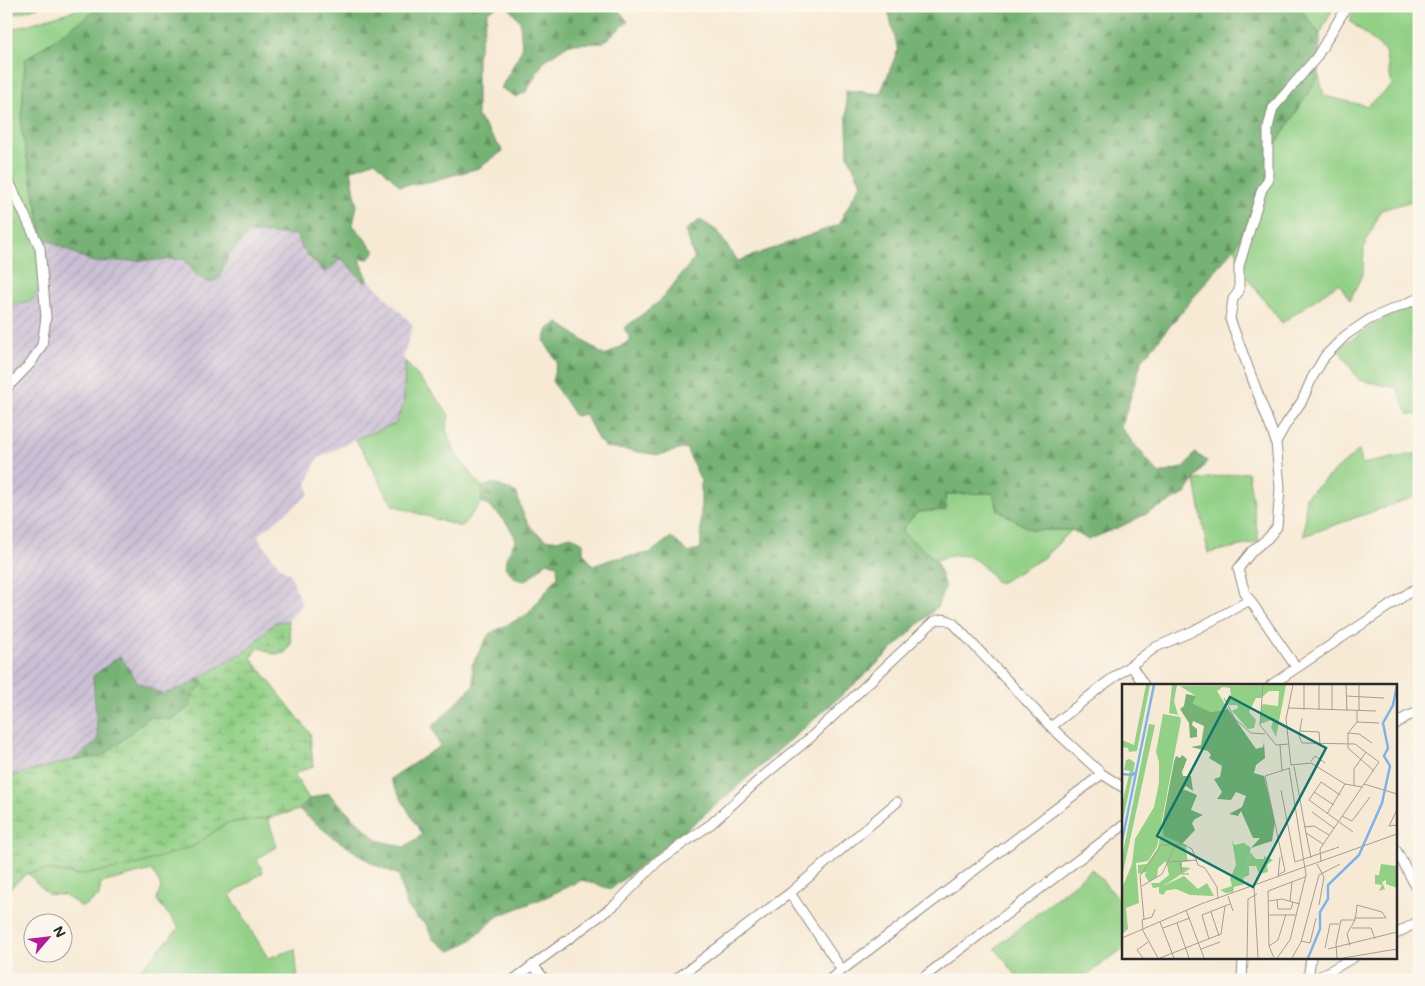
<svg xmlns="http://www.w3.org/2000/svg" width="1425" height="986" font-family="Mali,sans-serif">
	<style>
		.industrial { fill: url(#industrial-furrows) }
		.grass { fill: #92d086; stroke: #5e7e58 }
		.forest { fill: url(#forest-firs); stroke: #506e4f }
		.wetland { fill: url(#wetland-marsh); stroke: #5e7e58 }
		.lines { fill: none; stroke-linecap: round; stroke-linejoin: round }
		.street-casing { stroke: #918a80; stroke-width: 11 }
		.street { stroke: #fff; stroke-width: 9 }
		.inset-river { fill: none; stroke: #7bb4eb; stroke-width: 2.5 }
		.inset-road { fill: none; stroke: #a59e91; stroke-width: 1 }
		.view { fill: #0f766e; fill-opacity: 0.15; stroke: #0f766e; stroke-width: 2.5 }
		.inset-edge { fill: none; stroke: #2b2b2b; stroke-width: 2.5 }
	</style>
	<defs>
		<pattern id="industrial-furrows" width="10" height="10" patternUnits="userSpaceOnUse" patternTransform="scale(1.25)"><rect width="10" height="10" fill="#cbbfd5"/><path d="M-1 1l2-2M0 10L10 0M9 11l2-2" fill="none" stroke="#aea4b7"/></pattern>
		<pattern id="forest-firs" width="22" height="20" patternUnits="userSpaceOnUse" patternTransform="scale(1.25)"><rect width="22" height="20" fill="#75b273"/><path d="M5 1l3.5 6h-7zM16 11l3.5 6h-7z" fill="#60915f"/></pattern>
		<pattern id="wetland-marsh" width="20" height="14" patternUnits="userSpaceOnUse" patternTransform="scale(1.25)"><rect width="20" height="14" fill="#92d086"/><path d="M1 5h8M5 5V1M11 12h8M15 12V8" fill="none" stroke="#77a96e"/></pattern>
	</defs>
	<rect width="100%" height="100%" fill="#fbf7ec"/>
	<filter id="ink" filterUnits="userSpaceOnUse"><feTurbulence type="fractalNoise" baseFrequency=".02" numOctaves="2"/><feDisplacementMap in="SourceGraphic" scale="10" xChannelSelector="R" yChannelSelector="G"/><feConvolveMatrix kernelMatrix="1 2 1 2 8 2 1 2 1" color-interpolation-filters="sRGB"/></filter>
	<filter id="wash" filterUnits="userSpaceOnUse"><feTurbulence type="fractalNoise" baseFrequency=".0096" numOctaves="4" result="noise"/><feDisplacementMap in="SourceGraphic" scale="20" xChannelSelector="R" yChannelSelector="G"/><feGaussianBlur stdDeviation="1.12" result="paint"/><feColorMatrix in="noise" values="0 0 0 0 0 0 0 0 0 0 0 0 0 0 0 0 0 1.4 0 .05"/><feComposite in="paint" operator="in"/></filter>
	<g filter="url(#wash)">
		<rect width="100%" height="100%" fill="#f7ead5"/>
		<path class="industrial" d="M251 233 296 235 303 250 341 258 364 283 368 279 413 325 403 358 405 361 404 404 395 424 355 439 317 459 307 483 309 494 257 536 279 566 290 574 302 605 288 621 275 622 249 649 183 687 163 694 138 683 120 657 93 676 98 742 73 760 11 776 6 773V306L31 301 48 278 43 238 93 262 184 259 198 277H219L228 255Z"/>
		<path class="grass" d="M6 6H41L6 17Z
			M89 6H102L25 60 21 127 43 238 48 277 31 301 6 306V31Z
			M1298 6H1334L1320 34Z
			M1355 6H1419V199L1381 210 1364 247 1363 273 1350 300 1339 283 1282 323 1245 275 1235 247 1264 193 1273 149 1319 76 1324 96 1367 106 1392 86 1385 51 1350 21Z
			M1419 303V415L1408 414 1397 388 1359 380 1338 348 1385 318Z
			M405 361C420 380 436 395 449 415L446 430 457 456 482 487V502L461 527 392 505 366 456 355 439 395 424 404 404Z
			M1359 450 1362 464 1419 453V495L1304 536 1306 496Z
			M1248 472 1259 542 1208 553 1195 480Z
			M994 493 998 510 1031 530H1072L1043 558 998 584C978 558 969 549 936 560L901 531 917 512 946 510 945 494Z
			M268 818 277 847 257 859 263 872 230 895 268 958 295 949 298 980H131L179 928 157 900 161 887 152 870 101 883 99 896 82 907 64 895 48 894 27 873 48 870 76 875 194 846 226 823Z
			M1092 869 1124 905V948L1080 980H1020L995 948Z"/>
		<path class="forest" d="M102 6H499L488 11 477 57V116L503 151 479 168 428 182 400 186 375 161 351 170 357 205 353 225 375 251 369 259 359 258 368 279 365 283 341 258 325 273 303 250 296 235 250 233 228 255 219 278 210 283 198 277 184 259 93 262 43 238 21 127 25 60Z
			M508 6H616L628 22 602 43 569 44 544 61 526 92 516 97 501 88 522 49 520 21Z
			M887 6H1298L1320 34 1319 76 1273 149 1264 193 1235 247 1142 360 1121 428 1159 474 1185 467 1195 453 1207 461 1185 494 1122 526 1088 540 1072 530H1031L998 510 993 493 945 494 946 510 917 512 901 531 936 560 945 587 937 607 866 674 732 791 687 829 611 889 582 880 544 898 498 916 471 940 460 947 451 951 433 939 426 924 417 918 406 905 399 875 373 864 333 837 299 810 309 799 328 793 377 840 404 847 422 835 390 779 440 746 432 727 474 685 472 665 489 634 528 614 558 576 557 565 547 562 526 581 516 579 505 567 507 556 516 539C507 521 499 513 482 502V487L494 483 517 493C520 511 531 537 551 540 557 541 565 537 571 536L583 543V552L593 566 612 559 650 553 671 537 689 553 701 548V481L686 448 659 455 605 447 599 441 585 414 575 416 552 381 557 362 544 341 548 329 559 323 605 356 631 340 624 328 660 301 694 259 686 230 700 220 716 230 738 261 838 225 861 183 848 156 846 90 880 94 898 50Z
			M120 656 138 683 163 694 183 687 201 677 204 684 192 696 190 707 170 720 149 717 102 757 73 760 98 741 93 676Z"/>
		<path class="wetland" d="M288 621 291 643 285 653 273 654 259 647 251 658 310 733 313 766 294 774 309 799 299 810 268 818 226 823 194 846 130 867 76 875 48 870 27 873 6 892V773L11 776 73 760 102 757 150 717 170 720 190 707 192 696 204 684 201 677 249 649 275 622Z"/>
	</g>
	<g filter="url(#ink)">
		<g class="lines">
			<defs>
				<path id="street" d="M6 175 40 248 46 317 42 345 31 363 6 389
					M1276 442 1230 319 1233 299 1239 291V266L1262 189 1268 181V128L1273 108 1316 58 1347 6
					M1131 665 1144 685
					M1296 667 1245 593 1238 569 1252 551 1268 538 1277 527 1280 488 1276 442 1286 424 1302 401 1312 378 1325 356 1346 335 1370 319 1419 298
					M1271 685 1419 586
					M1396 724 1406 717 1419 712
					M1051 727 1102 686 1156 647 1193 631 1250 600
					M1396 850 1419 892
					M790 893 842 970
					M1396 934 1419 921
					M533 965 545 980
					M513 980 616 904 658 861 711 824 761 778 810 738 933 622C940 618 946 618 953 623L1051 727 1102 774 1124 788
					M675 980 790 893 897 802
					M829 980 1102 774
					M920 980 1124 825
					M1242 980 1243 957
					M1308 980 1311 957
					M1314 980 1354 957"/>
			</defs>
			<use href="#street" class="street-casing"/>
			<use href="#street" class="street"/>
		</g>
	</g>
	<g transform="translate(1122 684)">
		<rect width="275" height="275" fill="#f7ead5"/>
		<path d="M24 1H28L15 67 7 68 6 64 0 63V56L12 61ZM50 1H55L52 17 56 31 47 29ZM164 1 154 53 149 43 152 35 138 40V29L141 20 156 22 157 7H147L139 14H134L127 28 134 36 132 44 126 45 110 27 116 24 115 21H107L104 16 109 14 108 4 101 3 95 7 106 25 89 28 71 21 74 12 58 2ZM41 30 58 33 59 36 35 163 26 177 14 179 17 219 4 224 6 245 0 250 1 202 10 180 13 155 32 123 37 99V78L34 68ZM27 40 33 41 0 193V173ZM8 75 13 79 0 141V120L8 87 2 86 4 76ZM40 141 42 152 64 161 65 175 70 177 60 178V183L69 184 41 202 44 207 41 211 37 209V203L31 204 29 199H37L47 191 44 177 36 184 35 193 27 198 23 192 24 188 16 190V181L25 180 36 164ZM128 168 134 175H142V172L151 176 145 181 146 188 137 190 134 182H127V191L121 194ZM259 180 275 182V204L264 200V196L260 198 263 205 257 207 260 201 253 200V191H257Z" fill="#92d086"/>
		<path d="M64 10 74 12 71 20 89 28 106 25 134 65 141 63 142 58 143 74 134 81 132 89 142 92 153 138 150 157 129 164 138 154H131L119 127 116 132 107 130 120 123 124 112 114 108 109 116 95 115 100 108 92 95 98 93 100 82 87 74 89 71 86 67 69 63 79 61 82 42 71 37 70 41 75 45V53L68 54 67 39 58 25 62 22ZM60 71 65 75 60 88 61 92H69L71 107 64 102 61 105 75 111 69 126 81 131 73 135 70 139 73 146 60 160 42 152 40 141 52 78 54 72 58 74Z" fill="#75b273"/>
		<path d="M110 156 112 161 122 159 129 164 121 194 123 200 112 203 111 208 104 209 98 206 110 202 108 195 114 181ZM62 192 76 205 85 199 92 212 68 211 54 205 41 207V202Z" fill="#92d086"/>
		<path class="inset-river" d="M0 90 10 91 14 88M0 157 32 1M186 274 198 245V228L206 215V201L237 171 260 119 268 82 262 72 266 64 261 39 271 21 275 1"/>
		<path class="inset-road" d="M141 1 138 41 154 61 167 60M171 1 164 35 169 81 189 79 223 100 240 103M182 1V26M224 1 225 27M237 1V27M224 12 262 14M102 14 113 35 129 49 143 50M166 24 254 27M210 25V1M197 26V1M235 26V38L226 49V64L252 87M180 34 177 52 180 59 233 60 257 78 242 100M235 38 257 39M178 47 197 48 198 60M226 49 237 50 250 59M158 61 160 87M189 77 193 72 203 79M172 82 184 149 201 160M232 101V85L244 68M159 106 173 178 217 163M192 108 212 121M218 111 199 98 187 116 231 148M275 126 267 142 275 141M190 128 212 144M205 130 223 100M220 132 230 137 248 113M182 143 192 142 207 151M184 149 189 174M58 177 60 190H67M47 178 75 176M199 178 198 165 242 100 275 110M195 180 202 193 197 221M156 191 163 187 143 92 168 84M156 193 158 173M20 202 40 190 54 160M132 203 136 274M106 212 111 227M155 216 156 225H169L171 218M147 217 160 215 178 220M168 217 170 198M64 226 82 274M89 228 97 252M147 231H175M22 235 18 192 39 161 61 160 70 165 76 181 83 184 95 203 96 215M38 238 52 274M55 239 67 274M41 244 68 234M230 244H249L253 255M20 245 36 274M21 245 20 236 30 233 33 225M0 254 79 220 275 150M87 255 80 231 108 220M179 257 188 259 194 234M147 262 156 256 164 230M228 262 225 250 233 236V234L234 230 235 221 260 228 264 234H233M203 264 208 240H217M79 265 98 258M206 265 275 248M21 274 15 266 26 258M38 274 99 250 103 222M125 274 126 215 135 210M152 274 147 262 146 207 183 193M155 274 168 256 184 191 167 84M170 274 179 258 197 191 218 180M215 274 214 260 219 236H233M221 274 275 265"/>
		<path class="view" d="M108 13 204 64 131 203 35 152Z"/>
		<rect width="275" height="275" class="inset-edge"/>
	</g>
	<rect width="1425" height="986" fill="none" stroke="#fbf7ec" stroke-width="25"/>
	<g transform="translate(48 938) rotate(62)"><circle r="24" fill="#fbf7ec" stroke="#a8a59f"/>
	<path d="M0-4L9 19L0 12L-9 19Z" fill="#b5179e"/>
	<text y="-8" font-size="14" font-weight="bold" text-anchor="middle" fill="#2b2b2b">N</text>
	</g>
</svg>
